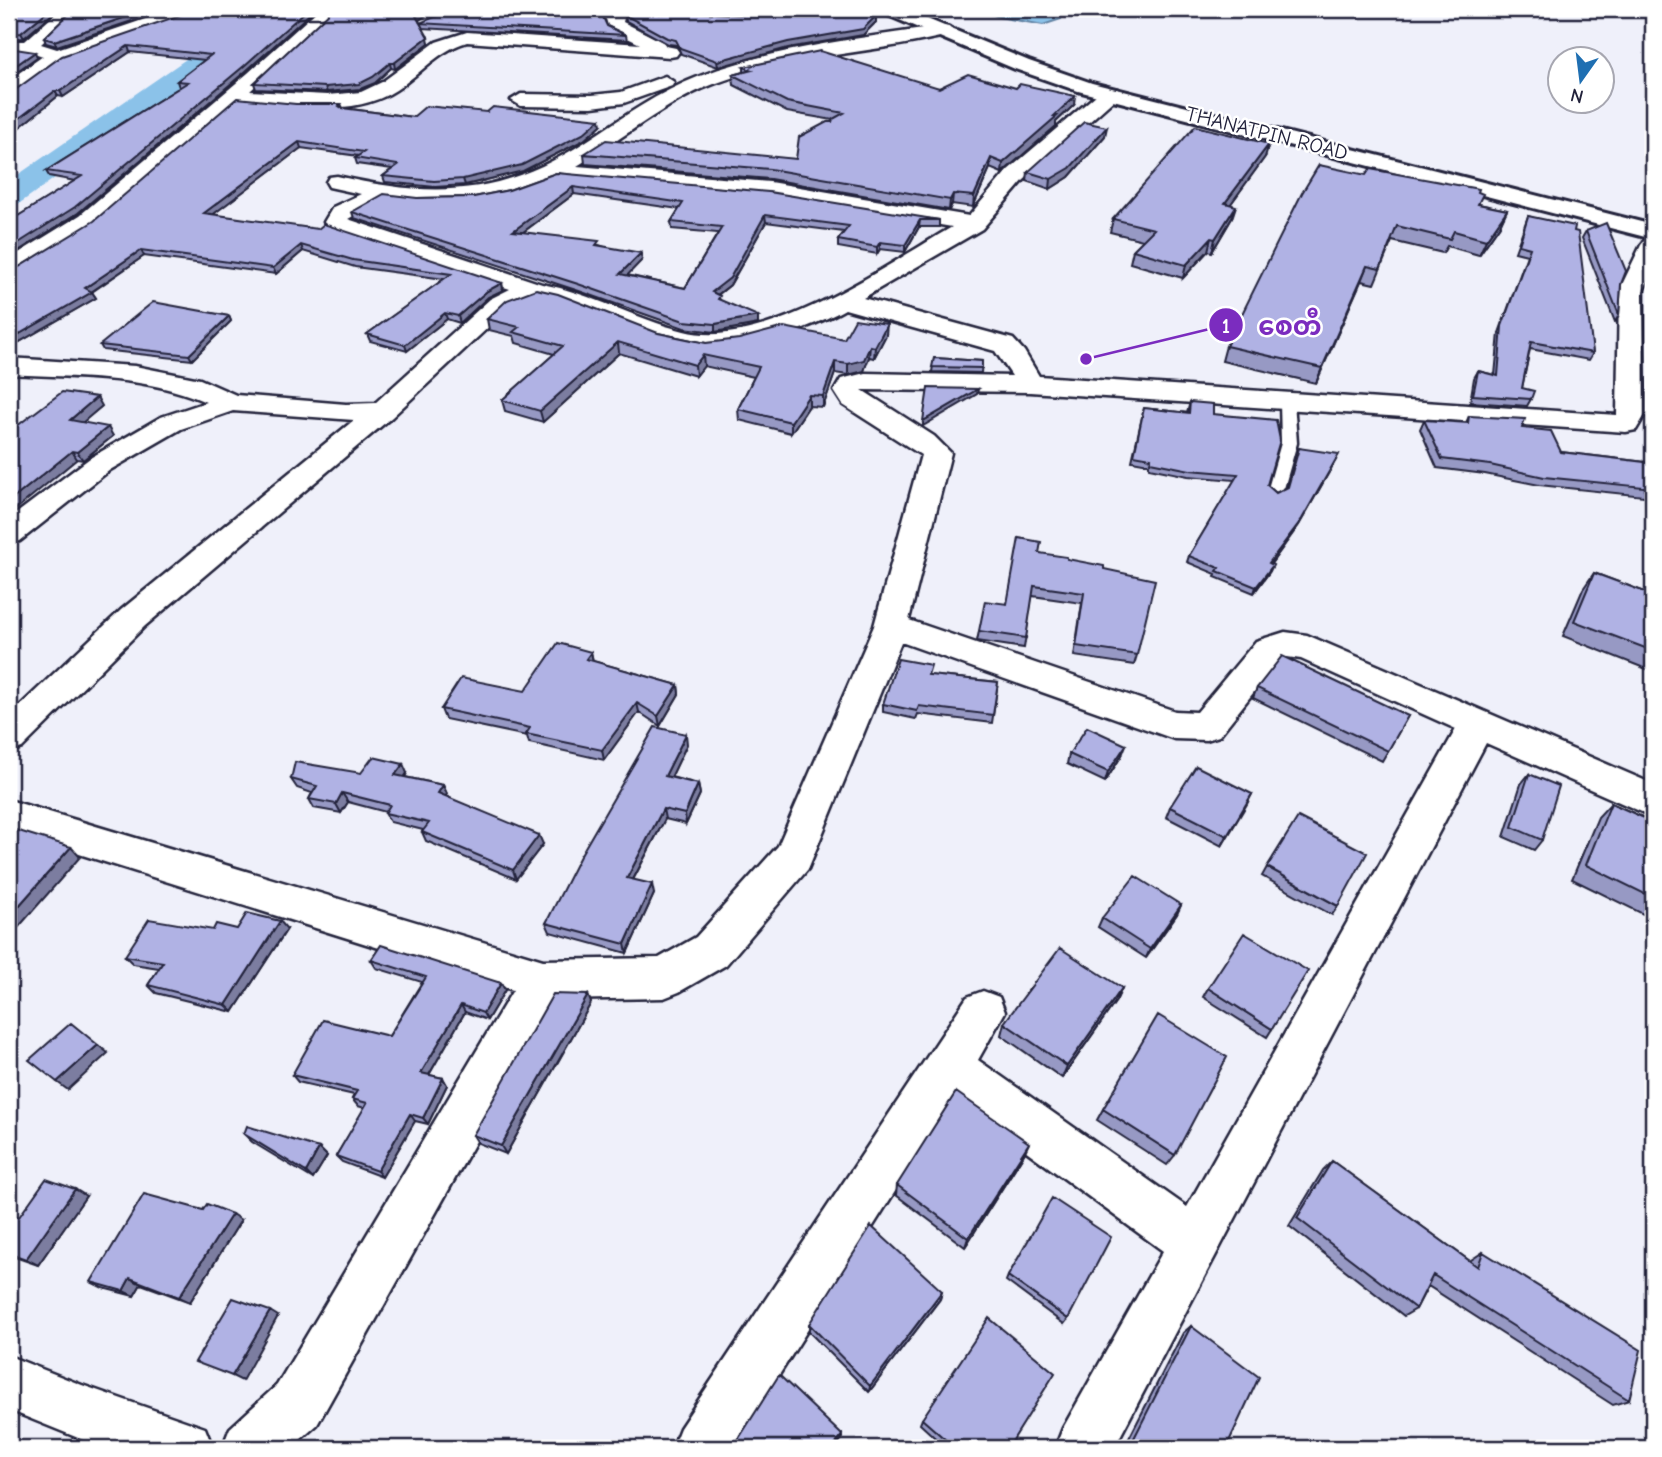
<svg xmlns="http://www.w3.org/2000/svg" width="1662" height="1457" font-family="'Comic Neue','Noto Sans Myanmar',sans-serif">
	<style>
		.water { fill: #8bc2e9; stroke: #6182a3; stroke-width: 2 }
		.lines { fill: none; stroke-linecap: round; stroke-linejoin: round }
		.river { fill: #8bc2e9; fill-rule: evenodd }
		.lane-casing { stroke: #22223b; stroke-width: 5 }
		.street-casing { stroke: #22223b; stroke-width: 5 }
		.secondary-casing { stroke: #22223b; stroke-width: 6 }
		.lane { fill: #fff; fill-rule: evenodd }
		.street { fill: #fff; fill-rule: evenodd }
		.secondary { fill: #fff; fill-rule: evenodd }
		.wall { fill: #9799c4; stroke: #22223b; stroke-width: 2; fill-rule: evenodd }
		.shaded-wall { fill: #7b7da0; stroke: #22223b; stroke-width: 2 }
		.building { fill: #b0b2e4; stroke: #22223b; stroke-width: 2; fill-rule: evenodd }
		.labels { text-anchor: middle; stroke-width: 5; stroke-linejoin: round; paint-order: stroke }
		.far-street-label { font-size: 21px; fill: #22223b; stroke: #fff }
		.leader { fill: none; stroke: #7b2cbf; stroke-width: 2.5 }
		.callout-dot { fill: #7b2cbf; stroke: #fff; stroke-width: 2.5 }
		.mark-label { font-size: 21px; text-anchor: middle; font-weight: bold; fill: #fff }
		.callout-label { font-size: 26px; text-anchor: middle; font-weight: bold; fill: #7b2cbf; stroke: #fff; stroke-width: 5; stroke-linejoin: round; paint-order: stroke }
	</style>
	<rect width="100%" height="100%" fill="#eff0fa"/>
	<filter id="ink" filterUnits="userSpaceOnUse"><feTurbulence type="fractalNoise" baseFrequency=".0143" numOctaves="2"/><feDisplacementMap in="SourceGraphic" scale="14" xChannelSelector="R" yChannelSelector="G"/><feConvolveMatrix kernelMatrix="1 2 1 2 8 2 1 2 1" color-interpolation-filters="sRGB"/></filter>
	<g filter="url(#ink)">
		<path class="water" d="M978 9H1063L1061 19 1043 25 999 17Z"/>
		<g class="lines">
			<path class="river" d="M279 9H309L306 14 210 67 20 203 9 206V181L192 55Z"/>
			<defs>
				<path id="lane" d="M1287 397 1294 401 1297 443 1283 492 1275 497 1267 492 1281 443 1280 401Z"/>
				<path id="street" d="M61 9H79L41 44 57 49 175 9H198L196 13 63 59 16 93 9 95V80L43 56 28 51H9V41H25Z
					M319 9H337L250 91 327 95 361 92 382 82 436 42 467 32 640 44 609 29 606 19C589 20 530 21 520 9H729L721 14 624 18 623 22 663 42 666 46 676 48 679 52 676 56 670 57 467 42C439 50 420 74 396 90 352 119 288 105 238 101L96 225 17 274 9 276V259L80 215 248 73Z
					M943 26 949 27 952 31 949 35C871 54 790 55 714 84 664 103 623 139 577 166L770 182 969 216 1008 170 1103 89H1117L1120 93 1117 97 1024 180 982 229 863 298 1013 339 1024 351 1039 376 1617 415 1619 291 1641 245 1645 240 1653 238V270L1643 291 1645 415 1636 430 1626 432 1030 392 862 390 934 436 951 453 909 620 1175 711 1197 712 1256 641 1285 632 1307 635 1653 784V817L1486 743 1114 1448H1055L1063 1428 1163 1251 954 1098 733 1448H672L680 1428 967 997 983 991 999 997 1005 1012 978 1060 1187 1207 1456 729 1301 659 1287 657 1280 659 1219 736 1206 740 1174 739 901 642 808 869 726 965 679 992 664 998 555 1000 317 1425 291 1448H222L230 1428 277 1385 513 990 9 832V800L543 960 659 958 696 937 778 846 874 626 921 455 843 405 834 391 841 379 865 373 1012 376 995 351 845 309C814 327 743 352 707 351 665 349 623 326 584 311 569 306 553 298 538 297 527 297 517 305 508 309L392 417 145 626 22 748 9 752V716L121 610 354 420 233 411 181 429 110 470 20 541 9 544V519L90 458 161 417 206 402C145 375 75 378 9 374V358L135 366 200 379 236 395 346 404 375 403 490 299 510 289 344 235 327 227 324 222 333 207 361 194 329 187 326 182 329 177 337 176C433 198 500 197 585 142 622 118 658 92 700 76 776 47 862 38 943 26ZM557 177 770 196 952 227C885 266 763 352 684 331 635 319 591 293 542 284L348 219 386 198 419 202 475 201 510 194Z
					M665 76 674 82 672 86 624 103 592 107 521 106 511 100 521 94 592 95 621 92Z
					M9 1356 82 1385 205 1428 213 1448H103L9 1410Z"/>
				<path id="secondary" d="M880 9H903L1029 61 1092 83 1653 225V239L1078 91 1015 69 883 13Z"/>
			</defs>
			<use href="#lane" class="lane-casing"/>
			<use href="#street" class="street-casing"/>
			<use href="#secondary" class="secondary-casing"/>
			<use href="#lane" class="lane"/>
			<use href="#street" class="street"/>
			<use href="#secondary" class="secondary"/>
		</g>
		<path class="wall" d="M9 9H58L24 38 9 39Z
			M74 9 57 46 46 43 44 38Z
			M195 10 246 71 78 213 9 257V214L18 216 75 181 49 176 46 171 180 87H179L177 81 205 60 130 52 63 97 58 96 15 131 9 134V91L15 90Z
			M523 10 534 13 607 26 626 35 627 40 423 28 429 43 395 69 391 68 375 83 360 89 327 92 256 89 254 83 419 21 420 23Z
			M835 11 876 16V22L863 35 788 48 718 67 681 54 677 45 668 44 626 21 625 15H742Z
			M744 67 939 88 1074 105 1056 122V126L1002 173 990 168 973 207 952 204 949 210 770 179 585 164 584 154 796 159 832 122 833 120 787 112 734 85 733 75 744 72Z
			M296 104H341L343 108 413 117 601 125 584 140 523 171 465 185 435 187 385 182 383 176 392 169 357 164 355 158 358 156 301 148 213 214 502 283 503 290 488 297 460 323 447 319 407 351 370 341 367 334 444 279 355 267 303 251 276 274 144 256 92 292 96 298 9 348V271L14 270Z
			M1105 136 1069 177 1050 189 1027 181 1028 172Z
			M1265 157 1230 205 1232 218 1212 252 1208 251 1183 278 1130 263 1133 250 1143 240 1110 232 1113 219Z
			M556 173 939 220V227H919L905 252 880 249 877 254 838 247V240L844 232 766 222 730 285 718 295 720 300 758 324 715 332 684 328 579 291 354 218 352 212 417 198 474 197 509 190ZM574 194 679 209 671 222 672 229 718 233 685 288 627 275 642 260 599 245 522 233Z
			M1366 175 1478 192 1479 204 1507 210 1500 225 1479 255 1447 246 1443 253 1392 241 1374 284 1361 281 1316 383 1222 361 1226 346Z
			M1528 216 1574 231 1593 353 1589 360 1530 349 1522 388 1531 399 1527 406 1470 402 1474 378 1478 371 1495 375 1499 333 1527 255 1515 252Z
			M1586 231 1621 284 1619 315 1615 322 1582 238Z
			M229 316 231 321 192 360 103 350 100 345Z
			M487 319 658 333 706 343 844 339 886 335 874 358 869 357 864 371 848 375 835 373 823 407 809 406 791 433 739 420 738 409 754 377 704 366 696 376 619 353 543 422 505 411 502 400 554 354 516 343 514 336 489 330Z
			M934 358 982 361 981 373 932 372Z
			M1190 402 1213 414 1267 485 1276 493 1287 487 1299 448 1336 460 1299 525 1271 564 1270 571 1254 593 1215 577 1216 574 1187 562 1189 556 1235 480 1188 476 1149 468V464L1132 461 1144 408 1187 413Z
			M102 406 82 422 113 436 83 460 77 459 9 432Z
			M1469 416 1522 428 1561 452 1653 463V497L1539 485 1485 474 1437 468 1420 429 1424 420 1466 423Z
			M1039 553 1104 569 1137 655 1134 665 1074 656 1082 603 1032 596 1024 648 977 641 979 631 1007 604Z
			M1594 573 1653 595V665L1649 670 1563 636 1583 589Z
			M591 652 593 661 678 685 679 694 660 726 639 712 604 760 529 743 527 736 445 719 441 709 525 691Z
			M929 675 998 682 992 723 918 714 916 719 883 712V704Z
			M1257 688 1408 716 1382 761 1253 698Z
			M687 744 671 777 698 784 700 794 686 824 665 819 633 880 654 894 627 953 550 932 546 923Z
			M1069 754 1122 755 1105 782 1067 764Z
			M361 773H407L405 777 443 785 447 794 445 796 543 844 516 879 426 841 422 832 423 830 390 822 385 813 386 812 348 802 341 813 314 808 309 799 312 793 297 788 291 779Z
			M1529 774 1542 840 1534 850 1504 837 1521 784Z
			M1252 794 1222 846 1166 817 1170 807Z
			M1611 803 1653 822V919L1572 879 1598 817Z
			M1267 867 1338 906 1332 915 1262 876Z
			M1181 905 1177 914 1146 958 1098 927 1102 918Z
			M237 929H287L233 1012 156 993 148 985 159 968 133 964 125 956 213 930Z
			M371 960 501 983 505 990 487 1020 465 1012 429 1075 443 1078 447 1085 428 1124 415 1121 382 1177 342 1162 336 1156 365 1108 358 1106 352 1099 354 1095 298 1082 292 1075 389 1036 422 982 376 968Z
			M1122 988 1116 1001 1062 1078 1001 1035 1004 1023Z
			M1208 988 1272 1029 1267 1037 1203 997Z
			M588 995 591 1003 506 1154 478 1143 473 1135Z
			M1103 1109 1175 1155 1167 1165 1097 1120Z
			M244 1134 319 1148 327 1156 313 1179 252 1142Z
			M1024 1154 965 1247 896 1195 897 1185Z
			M1332 1161 1470 1261 1471 1260 1483 1252 1629 1400 1613 1405 1428 1286 1416 1309 1404 1316 1289 1226 1323 1170Z
			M86 1196 38 1265 9 1255V1213L19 1217Z
			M241 1220 190 1302 141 1284 134 1296 103 1288 91 1282Z
			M1008 1276 1068 1319 1064 1324 1006 1281Z
			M942 1291 940 1299 869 1392 809 1332V1324Z
			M1191 1326 1226 1448H1124L1183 1333Z
			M922 1419 1008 1448H946L920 1424Z"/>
		<path class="shaded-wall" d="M50 9H58L24 38 21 33Z
			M150 9H168L57 46 54 41Z
			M308 9H315L246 71 78 213 9 257V249Z
			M427 9H435L418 21 416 16Z
			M876 16V22L863 35 788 48 718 67 717 61Z
			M428 37 429 43 395 69 394 63Z
			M128 46 130 52 63 97 60 91Z
			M35 52 37 57 9 77V70Z
			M390 63 391 68 375 83 360 89 327 92 325 87Z
			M55 91 58 96 15 131 9 134V126Z
			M1075 96 1074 105 1056 122V126L1002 173 1003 163Z
			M600 119 601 125 584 140 523 171 465 185 463 179Z
			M1107 127 1105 136 1069 177 1050 189 1051 179Z
			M299 142 301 148 207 219 204 213Z
			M1269 144 1265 157 1222 216 1225 203Z
			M991 158 990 168 973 207 974 196Z
			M573 187 574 194 515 238 513 231Z
			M953 194 952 204 949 210 950 200Z
			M1236 206 1232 218 1212 252 1215 239Z
			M1507 210 1500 225 1479 255 1486 240Z
			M765 215 766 222 730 285 712 299V292Z
			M920 220 919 227 905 252V245Z
			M1211 238 1208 251 1183 278 1186 265Z
			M880 242V249L877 254V247Z
			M301 245 303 251 276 274 273 268Z
			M141 250 144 256 88 294 85 288Z
			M641 253 642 260 622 281 620 274Z
			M1367 266 1361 281 1316 383 1322 368Z
			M502 283 503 290 488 297 460 323 458 316 487 291Z
			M92 292 96 298 9 348V340Z
			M445 313 447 319 407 351 405 345Z
			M229 316 231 321 192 360 189 355Z
			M758 316V324L715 332V324Z
			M887 324 886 335 874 358 875 347Z
			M618 342 619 353 543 422 540 411Z
			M870 346 869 357 864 371 848 375V364Z
			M703 355 704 366 696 376 695 365Z
			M835 362V373L823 407V396Z
			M978 389 977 394 923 426V421Z
			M809 395V406L791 433V422Z
			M97 397 102 406 75 429 70 420Z
			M108 427 113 436 83 460 77 452Z
			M72 451 77 459 9 515V502Z
			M1339 454 1299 525 1267 569 1269 563Z
			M1273 565 1270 571 1254 593 1256 587Z
			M591 652 593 662 586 659Z
			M678 685 679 694 660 726 658 716Z
			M637 703 639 712 604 760 602 750Z
			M686 734 687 744 667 786 665 776Z
			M1126 745 1122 755 1105 782 1108 772Z
			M403 764 407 773 400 784 395 775Z
			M698 784 700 794 686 824 685 814Z
			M443 785 447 794 442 802 438 793Z
			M342 793 348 802 341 813 336 804Z
			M1252 794 1247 804 1222 846 1227 836Z
			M663 809 665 819 629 887 627 878Z
			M539 835 543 844 516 879 513 870Z
			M71 847 80 857 9 938V917Z
			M652 884 654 894 627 953 625 944Z
			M1181 905 1177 914 1146 958 1150 949Z
			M280 921 287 929 233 1012 226 1005Z
			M501 983 505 990 487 1020 483 1013Z
			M1122 988 1116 1001 1062 1078 1067 1066Z
			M588 995 591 1003 506 1154 501 1146Z
			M461 1005 465 1012 426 1080 421 1073Z
			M98 1045 108 1053 68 1090 57 1082Z
			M443 1078 447 1085 428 1124 423 1118Z
			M410 1114 415 1121 382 1177 377 1171Z
			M1029 1143 1024 1154 965 1247 968 1238Z
			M319 1148 327 1156 313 1179 306 1172Z
			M75 1189 86 1196 38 1265 26 1259Z
			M232 1214 241 1220 190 1302 179 1297Z
			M130 1278 141 1284 134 1296 123 1291Z
			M942 1291 940 1299 869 1392 870 1386Z
			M270 1311 278 1316 242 1381 232 1376Z
			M842 1435V1439L835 1448H833Z"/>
		<path class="building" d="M9 9H50L21 33 9 34Z
			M74 9H150L54 41 44 38Z
			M196 9H308L244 66 75 207 9 249V214L18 216 82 176 46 171 188 82 177 81 211 55 128 46 60 91H55L9 126V91L15 90 62 56 195 10Z
			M333 9H427L416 16 420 23 454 9H522L534 13 603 17 607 26 626 35 420 23 428 37 394 63H390L373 77 359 84 325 87 254 83Z
			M770 9H833L835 11 876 16 863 29 788 42 717 61 680 48 676 40 667 38 625 15 696 12 742 15 741 11Z
			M9 48 35 52 9 70Z
			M820 51 939 88 968 74 1016 88 1020 84 1075 96 1054 116H1057L1003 163 991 158 974 196 953 194 950 200 770 169 584 154 606 140 796 159 799 137 827 122H832L833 119 844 113 787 102 733 75 752 70 744 67Z
			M237 98 296 104H341L339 106 342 108 413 117 426 106 487 112 493 107 600 119 583 134 522 165 463 179 434 181 383 176 398 165 355 158 364 152 299 142 204 213 318 229 324 224 502 283 487 291 458 316 445 313 405 345 367 334 451 274 353 260 301 245 273 268 141 250 85 288 92 292 9 340V271L14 270 94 221Z
			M1084 122 1107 127 1070 168 1051 179 1028 172Z
			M1195 126 1269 144 1225 203 1236 206 1215 239 1211 238 1186 265 1133 250 1154 229 1113 219Z
			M1319 165 1366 175 1370 169 1479 189 1478 192 1483 194 1478 204 1507 210 1486 240 1454 231 1450 239 1397 226 1380 269 1367 266 1322 368 1226 346 1302 193Z
			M556 173 769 192 939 220H920L905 245 880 242 877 247 838 240 849 226 765 215 730 278 712 292 720 296 718 299 758 316 715 324 684 321 578 284 352 212 384 194 417 198 474 197 509 190ZM573 187 683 203 671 222 722 227 685 288 620 274 641 253 596 245 599 241 513 231Z
			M1528 216 1575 226 1574 231 1578 232 1593 353 1531 342 1522 388 1534 391 1531 399 1473 395 1478 371 1498 376 1502 326 1530 248 1519 245Z
			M1606 223 1626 271 1621 284 1619 315 1586 231Z
			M536 289 558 294 658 333 706 343 739 339 784 327 844 339 855 319 887 324 875 347 870 346 864 360 848 364 835 362 823 396 809 395 791 422 738 409 759 367 703 355 695 365 618 342 540 411 502 400 563 346 513 332 519 327 487 319 507 300Z
			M153 302 229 316 189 355 100 345Z
			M934 358 982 361V368L932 367Z
			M928 388 978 389 923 421Z
			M62 392 97 397 70 420 108 427 77 452 72 451 9 502V432Z
			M1190 402 1213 404V414L1276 420 1280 440 1267 485 1276 493 1288 487 1299 448 1339 454 1302 519 1269 563 1273 565 1256 587 1217 571 1219 568 1189 556 1238 474 1190 470 1150 462 1151 458 1134 455 1144 408 1189 413Z
			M1469 416 1525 419 1522 428 1551 431 1561 452 1653 463V488L1544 477 1490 465 1442 459 1424 420 1468 423Z
			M1019 538 1041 542 1039 553 1067 557V559L1104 566V569L1155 580 1137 655 1076 646 1084 593 1034 586 1026 638 979 631 985 601 1007 604Z
			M1594 573 1653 595V651L1574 621Z
			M558 643 591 652 586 659 678 685 658 716 637 703 602 750 526 734 530 728 441 709 461 678 525 691Z
			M1282 656 1408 716 1388 751 1257 688Z
			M898 659 931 665 928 675 998 682 993 715 919 706 917 711 883 704Z
			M655 727 686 734 665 776 698 784 685 814 663 809 627 878 652 884 625 944 546 923 580 856Z
			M1087 727 1126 745 1108 772 1069 754Z
			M373 757 403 764 395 775 443 785 438 793 539 835 513 870 422 832 429 823 385 813 390 805 342 793 336 804 309 799 317 786 291 779 295 762 361 773Z
			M1196 766 1252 794 1227 836 1170 807Z
			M1529 774 1559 786 1542 840 1512 827Z
			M1611 803 1653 822V898L1586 865Z
			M1298 817 1367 853 1338 906 1267 867Z
			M9 828 71 847 9 917Z
			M1135 876 1181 905 1150 949 1102 918Z
			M247 913 280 921 226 1005 148 985 163 962 125 956 149 919 213 930 216 924 237 929Z
			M1244 933 1308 971 1272 1029 1208 988Z
			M381 945 501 983 483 1013 461 1005 421 1073 443 1078 423 1118 410 1114 377 1171 336 1156 367 1103 352 1099 357 1091 292 1075 323 1020 389 1036 426 977 371 960Z
			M1060 948 1122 988 1067 1066 1004 1023Z
			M553 994 588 995 501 1146 473 1135Z
			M1158 1015 1227 1057 1175 1155 1103 1109Z
			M71 1023 98 1045 57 1082 29 1060Z
			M956 1092 1029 1143 968 1238 897 1185Z
			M247 1126 319 1148 306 1172 244 1134Z
			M1332 1161 1478 1267 1483 1252 1641 1350 1629 1400 1433 1275 1416 1309 1297 1218Z
			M46 1179 75 1189 26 1259 9 1253V1213L19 1217Z
			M144 1194 203 1210 207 1204 232 1214 179 1297 130 1278 123 1291 91 1282Z
			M1052 1198 1111 1237 1068 1319 1008 1276Z
			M871 1226 942 1291 870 1386 809 1324Z
			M233 1298 270 1311 232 1376 195 1362Z
			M989 1318 1055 1373 1008 1448H955L922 1419Z
			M1191 1326 1259 1377 1226 1448H1129Z
			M779 1375 842 1435 833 1448H721V1447L734 1446Z"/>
	</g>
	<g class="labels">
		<g class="far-street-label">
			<text transform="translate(1267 133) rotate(14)" y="7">THANATPIN ROAD</text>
		</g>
	</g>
	<path class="leader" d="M1086 359L1226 325"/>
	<g class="callout-dot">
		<circle cx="1086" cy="359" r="7"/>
		<circle cx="1226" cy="325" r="18"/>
	</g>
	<g class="mark-label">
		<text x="1226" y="333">1</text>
	</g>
	<g class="callout-label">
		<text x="1290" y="335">စေတီ</text>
	</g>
	<rect width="1662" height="1457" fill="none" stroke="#fff" stroke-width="35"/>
	<rect x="18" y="18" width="1627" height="1422" fill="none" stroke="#22223b" stroke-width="2.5" filter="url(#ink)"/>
	<g transform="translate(1581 80) rotate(194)"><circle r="33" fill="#ffffff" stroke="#a7a7b1" stroke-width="2"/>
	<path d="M0-5L12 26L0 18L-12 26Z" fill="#1f6fb2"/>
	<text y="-10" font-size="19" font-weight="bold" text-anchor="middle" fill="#22223b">N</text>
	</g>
</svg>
